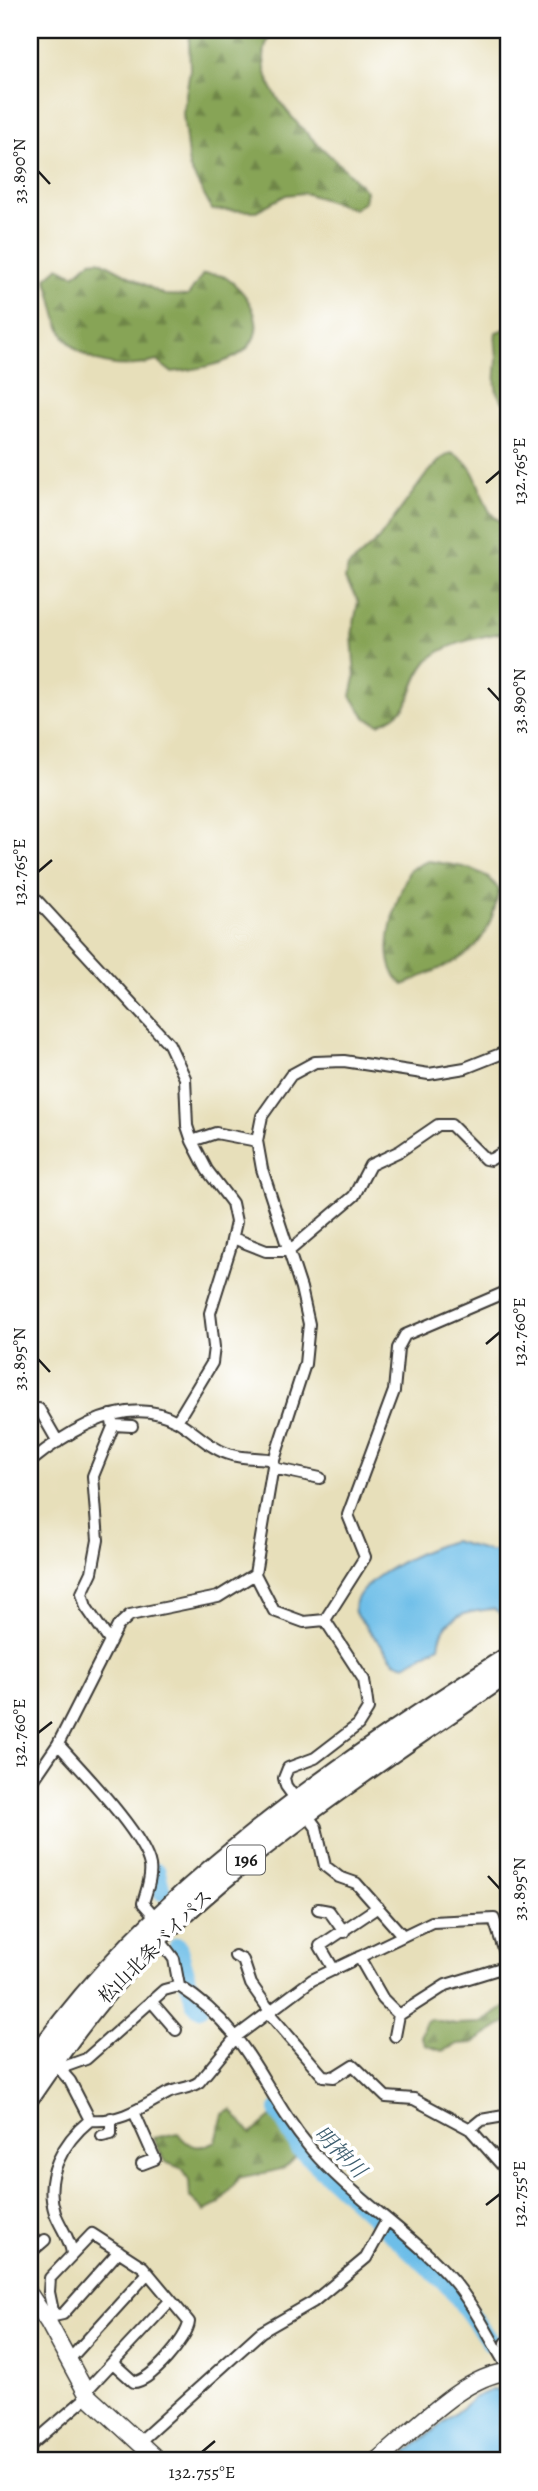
<svg xmlns="http://www.w3.org/2000/svg" width="538" height="2491" font-family="Alegreya,'Noto Serif JP',serif">
	<style>
		.forest { fill: url(#forest-firs); stroke: #52603a; stroke-width: 2 }
		.water { fill: #6dbee8; stroke: #446d82; stroke-width: 2 }
		.lines { fill: none; stroke-linecap: round; stroke-linejoin: round }
		.river { stroke: #6dbee8; stroke-width: 18 }
		.street-casing { stroke: #3a3934; stroke-width: 14 }
		.secondary-casing { stroke: #3a3934; stroke-width: 19 }
		.highway-casing { stroke: #3a3934; stroke-width: 23 }
		.street { stroke: #fff; stroke-width: 10 }
		.secondary { stroke: #fff; stroke-width: 16 }
		.highway { stroke: #fff; stroke-width: 19 }
		.ticks { fill: none; stroke: #1c1c1c; stroke-width: 2.5 }
		.labels { text-anchor: middle; stroke-width: 7; stroke-linejoin: round; paint-order: stroke }
		.shield { fill: #fff; stroke: #606060; stroke-width: 2 }
		.shield-label { font-size: 18px; font-weight: bold; fill: #1c1c1c }
		.street-label { font-size: 19px; fill: #1c1c1c; stroke: #fff }
		.water-label { font-size: 21px; font-style: italic; fill: #3c5d6e; stroke: #fff }
		.neatline { fill: none; stroke: #1c1c1c; stroke-width: 2.5 }
		.ticks-label { font-size: 18px; text-anchor: middle; fill: #1c1c1c }
	</style>
	<defs>
		<pattern id="forest-firs" width="22" height="20" patternUnits="userSpaceOnUse" patternTransform="scale(1.75)"><rect width="22" height="20" fill="#87a457"/><path d="M5 1l3.5 6h-7zM16 11l3.5 6h-7z" fill="#6e8547"/></pattern>
	</defs>
	<rect width="100%" height="100%" fill="#fff"/>
	<filter id="ink" filterUnits="userSpaceOnUse"><feTurbulence type="fractalNoise" baseFrequency=".0143" numOctaves="2"/><feDisplacementMap in="SourceGraphic" scale="14" xChannelSelector="R" yChannelSelector="G"/><feConvolveMatrix kernelMatrix="1 2 1 2 8 2 1 2 1" color-interpolation-filters="sRGB"/></filter>
	<filter id="wash" filterUnits="userSpaceOnUse"><feTurbulence type="fractalNoise" baseFrequency=".00686" numOctaves="4" result="noise"/><feDisplacementMap in="SourceGraphic" scale="28" xChannelSelector="R" yChannelSelector="G"/><feGaussianBlur stdDeviation="1.57" result="paint"/><feColorMatrix in="noise" values="0 0 0 0 0 0 0 0 0 0 0 0 0 0 0 0 0 1.4 0 .05"/><feComposite in="paint" operator="in"/></filter>
	<g filter="url(#wash)">
		<rect width="100%" height="100%" fill="#e7dfba"/>
		<path class="forest" d="M194 30H273C234 88 331 150 366 191L364 202 354 209 304 193 286 195 256 211 212 210 189 167 183 113 190 69 189 40Z
			M99 260 164 295 188 296 203 274C210 274 219 274 225 277 246 290 269 324 248 347 234 364 192 370 171 372L157 361C125 370 90 367 67 340 56 326 53 296 46 278L59 267 74 275 91 261Z
			M505 329 508 331V406C491 394 496 378 497 360 497 350 494 341 496 332Z
			M451 453C488 466 476 521 508 523V632C486 635 442 644 427 662 404 690 422 705 379 724L366 718 351 696 355 678 352 635 358 601 345 579 348 567 378 540 426 475 441 459Z
			M428 861C454 865 484 866 499 890 486 959 459 958 404 985 372 963 397 898 410 869Z
			M508 2005V2021L473 2043 458 2044 442 2051 425 2045 421 2037 425 2022 430 2019 456 2024 481 2023Z
			M232 2110 251 2134 275 2114 297 2152C291 2175 257 2172 239 2178L219 2204 205 2211 190 2197 189 2181 183 2169 165 2162 153 2138 178 2133C189 2149 200 2149 216 2142L223 2114Z"/>
		<path class="water" d="M453 1541 489 1551H506L508 1615H502L494 1609C468 1611 443 1614 439 1646L405 1665 394 1661 355 1613C348 1581 429 1547 453 1541Z
			M494 2389 508 2393V2461H412L407 2452 475 2397Z"/>
		<g class="lines">
			<path class="river" d="M157 1872 162 1892
				M178 1946 195 2004 200 2008
				M278 2110 300 2149 451 2288 491 2343"/>
		</g>
	</g>
	<g filter="url(#ink)">
		<g class="lines">
			<defs>
				<path id="street" d="M30 893 169 1044 185 1078 187 1126 192 1141 207 1170 232 1203 236 1222 230 1249 210 1313 214 1347 212 1363 177 1421
					M192 1141 216 1133 257 1141
					M233 1238 266 1251H289L354 1196 370 1165 400 1151 438 1125H451L485 1159 490 1160 505 1151
					M30 1409H39L58 1442
					M113 1425 132 1426
					M30 1462C68 1431 127 1393 177 1421 195 1431 211 1450 232 1455 245 1459 260 1457 274 1460
					M273 1468 320 1478
					M325 1620 304 1622 274 1611 255 1574 274 1460 305 1364 309 1324 301 1288 262 1169 257 1141 262 1116 291 1075 315 1062 344 1061 429 1074 465 1068 508 1051
					M325 1620 365 1557 348 1515 394 1391 398 1348 405 1335 508 1291
					M325 1620 364 1680 368 1709 358 1725 315 1758 288 1768 284 1778 286 1786 316 1827 325 1866 339 1877 356 1883 402 1935
					M109 1640 86 1607 82 1593 92 1572 98 1540 93 1476 113 1427 111 1415
					M58 1744C81 1770 145 1835 150 1866 152 1878 146 1892 143 1903L157 1919
					M30 1785 58 1744 118 1626 130 1615 218 1597 255 1574
					M318 1909 329 1911 344 1932
					M159 1939 174 1959 179 1986
					M235 1956 243 1960 251 1984 270 2011
					M359 1957 383 1999 399 2015 395 2036
					M334 1970 320 1946 378 1907
					M151 2001 176 2030
					M268 2012 323 2076 334 2077 353 2065 386 2097 414 2099 470 2129 508 2172
					M399 2015 446 1985 508 1966
					M56 2065 70 2081 90 2120C121 2123 142 2107 168 2093 178 2088 189 2089 199 2082L237 2036 312 1980 432 1922 494 1919 508 1962
					M61 2068 86 2059 164 1990 179 1986C253 2033 260 2089 311 2149 352 2198 414 2234 455 2283 476 2308 491 2341 508 2368
					M135 2114 155 2159 142 2164
					M470 2129 481 2120 504 2116
					M102 2136 111 2134V2118
					M30 2253 45 2240
					M72 2253C70 2238 60 2227 55 2213 43 2177 63 2142 90 2120
					M54 2316 63 2314 119 2251
					M48 2322 54 2316 49 2292 50 2278 92 2234 143 2267 189 2322C188 2338 150 2382 134 2382L113 2363
					M508 2341 506 2343 508 2358
					M68 2361 148 2273
					M85 2392 170 2301
					M138 2443 261 2332 313 2302 366 2258 387 2220
					M30 2446 88 2396
					M136 2461 145 2450"/>
				<path id="secondary" d="M30 2295 48 2322 88 2396 159 2461
					M376 2461C411 2433 463 2375 508 2372"/>
				<path id="highway" d="M30 2066C146 1896 336 1766 508 1657
					M30 2096C60 2052 91 2008 127 1969 238 1852 376 1764 508 1673"/>
			</defs>
			<use href="#street" class="street-casing"/>
			<use href="#secondary" class="secondary-casing"/>
			<use href="#highway" class="highway-casing"/>
			<use href="#street" class="street"/>
			<use href="#secondary" class="secondary"/>
			<use href="#highway" class="highway"/>
		</g>
	</g>
	<path class="ticks" d="M38 171 50 184M486 483 500 471M488 688 500 701M38 872 52 860M486 1344 500 1332M38 1359 50 1372M38 1733 52 1722M488 1876 500 1889M486 2205 500 2194M202 2452 215 2441"/>
	<g class="labels">
		<rect class="shield" x="227" y="1845.5" width="38" height="29" rx="5"/>
		<g class="shield-label">
			<text x="246" y="1866">196</text>
		</g>
		<g class="street-label">
			<text transform="translate(155 1946) rotate(-45)" y="7">松山北条バイパス</text>
		</g>
		<g class="water-label">
			<text transform="translate(340 2152) rotate(45)" y="7">明神川</text>
		</g>
	</g>
	<rect width="538" height="2491" fill="none" stroke="#fff" stroke-width="77"/>
	<rect x="38" y="38" width="462" height="2414" class="neatline"/>
	<g class="ticks-label">
		<text transform="translate(19 171) rotate(-90)" y="6">33.890°N</text>
		<text transform="translate(519 471) rotate(-90)" y="6">132.765°E</text>
		<text transform="translate(519 701) rotate(-90)" y="6">33.890°N</text>
		<text transform="translate(19 872) rotate(-90)" y="6">132.765°E</text>
		<text transform="translate(519 1332) rotate(-90)" y="6">132.760°E</text>
		<text transform="translate(19 1359) rotate(-90)" y="6">33.895°N</text>
		<text transform="translate(19 1733) rotate(-90)" y="6">132.760°E</text>
		<text transform="translate(519 1889) rotate(-90)" y="6">33.895°N</text>
		<text transform="translate(519 2194) rotate(-90)" y="6">132.755°E</text>
		<text x="202" y="2478">132.755°E</text>
	</g>
</svg>
